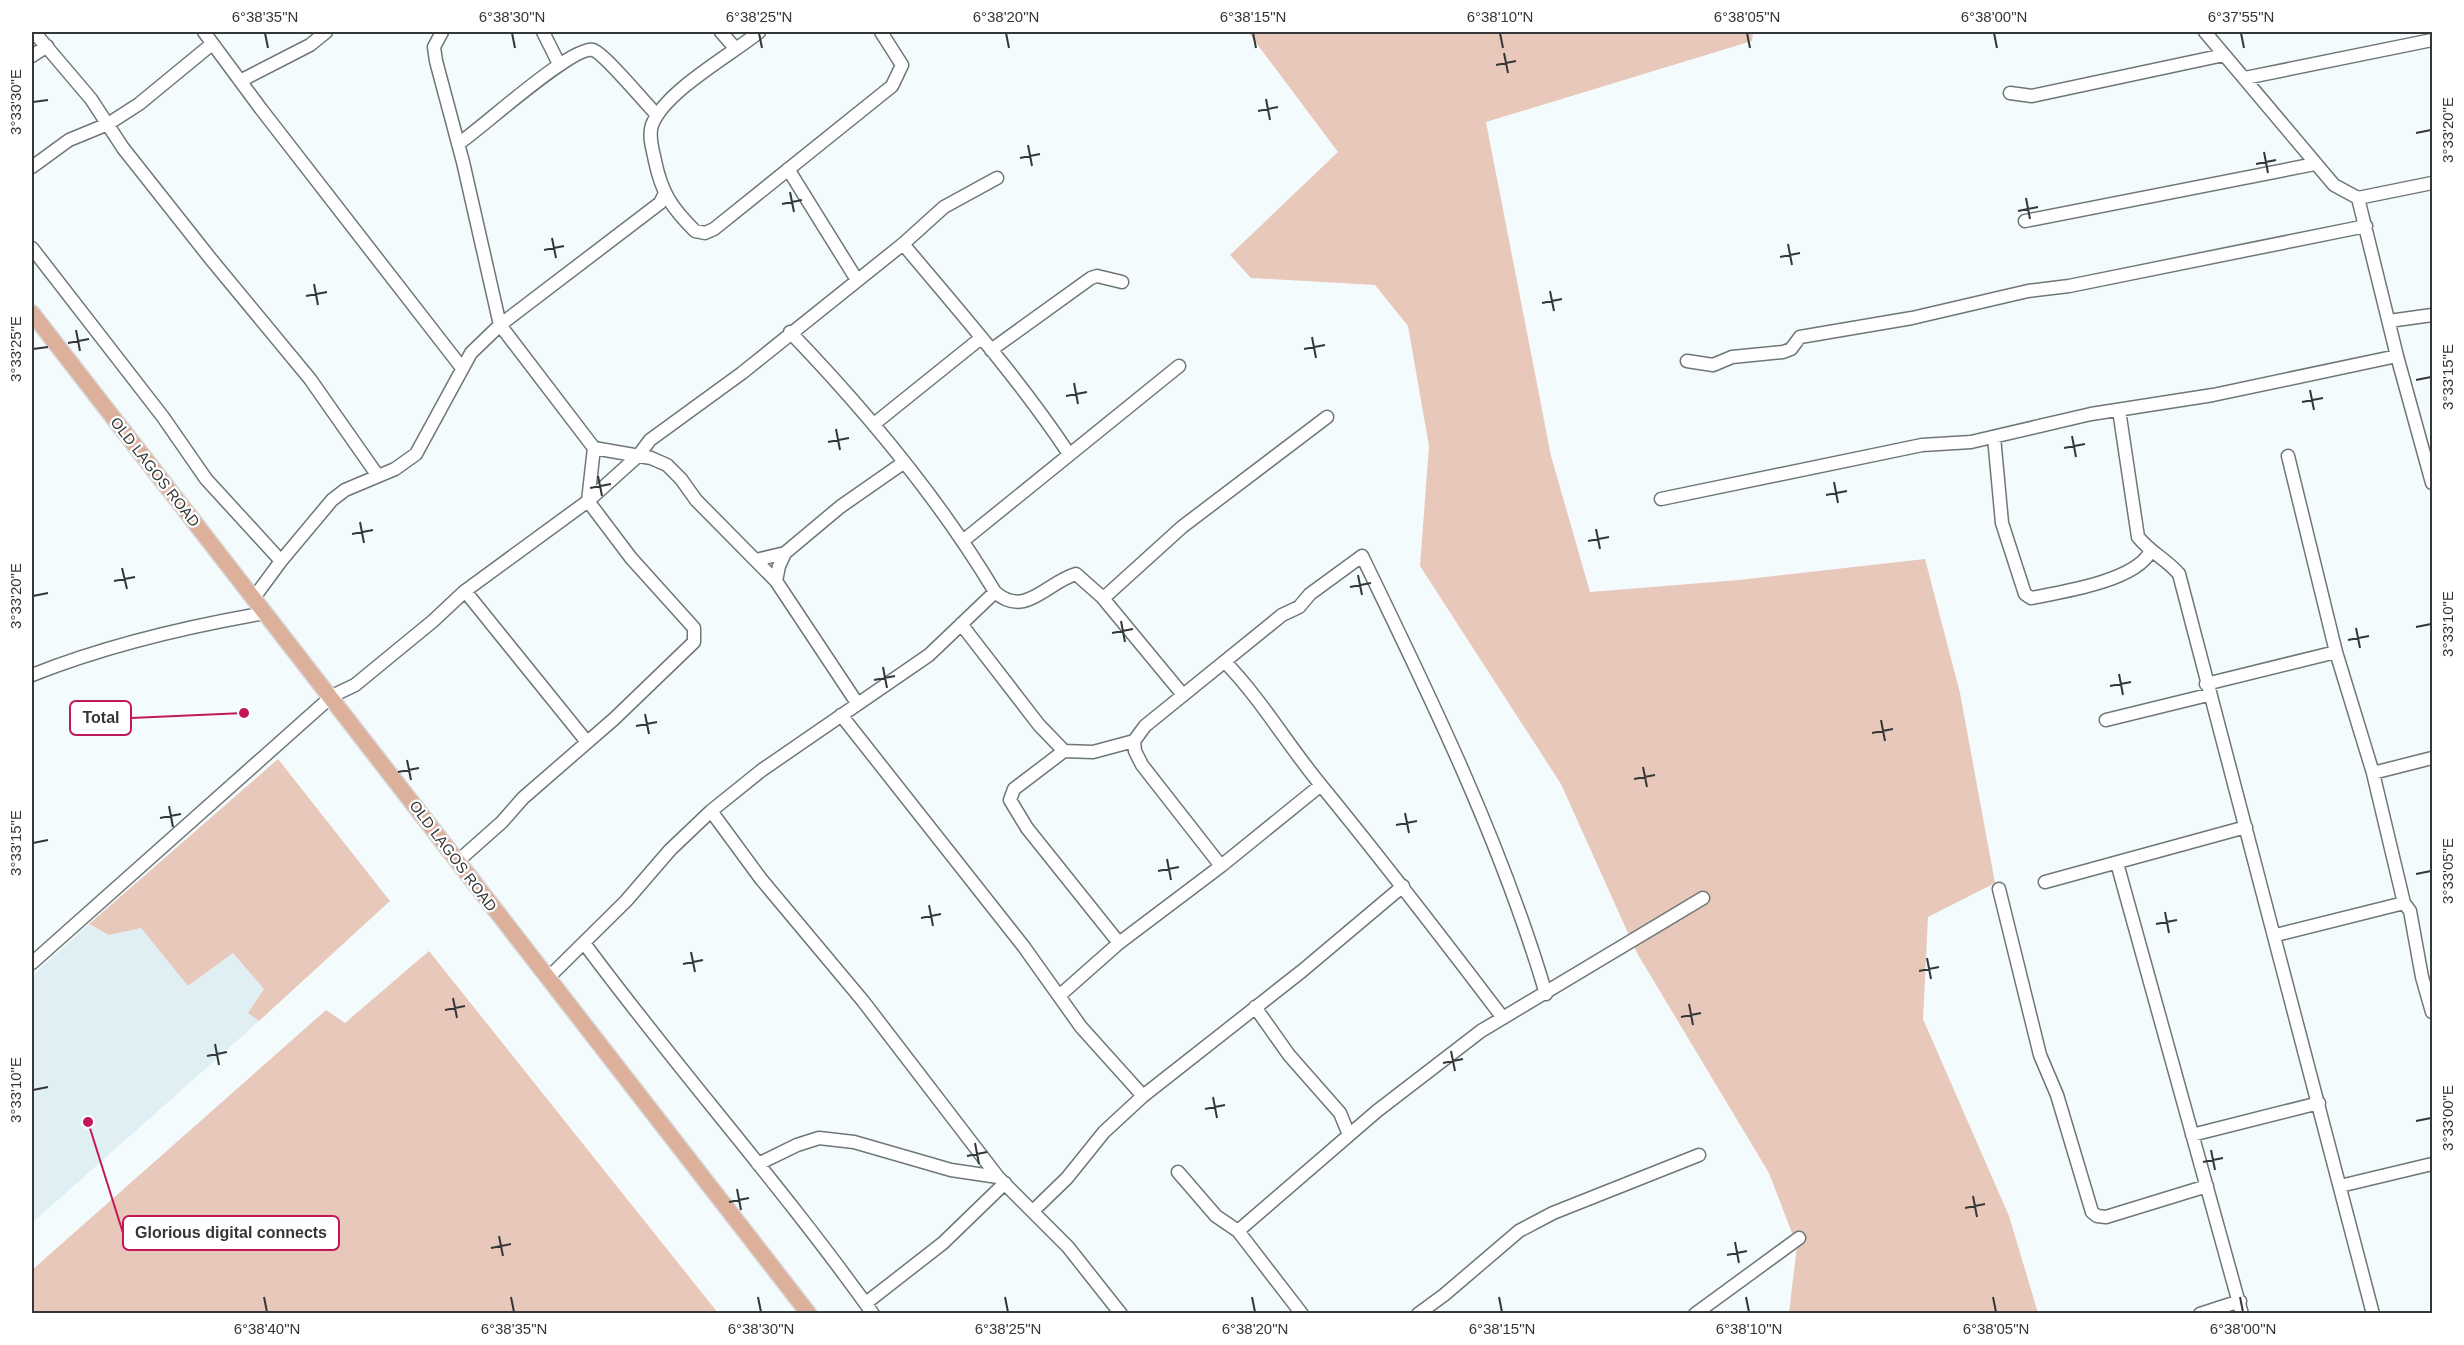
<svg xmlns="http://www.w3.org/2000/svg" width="2464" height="1345" font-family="Arial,sans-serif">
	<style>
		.built { fill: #dfeff3 }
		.green { fill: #e8c8ba }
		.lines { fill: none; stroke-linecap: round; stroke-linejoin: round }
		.minor-casing { stroke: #6f7678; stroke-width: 15 }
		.major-casing { stroke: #d6d7d7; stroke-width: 18 }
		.minor { stroke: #fff; stroke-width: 12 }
		.major { stroke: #ddb09c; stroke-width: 15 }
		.ticks { fill: none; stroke: #343738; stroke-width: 2 }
		.labels { text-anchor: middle; stroke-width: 4.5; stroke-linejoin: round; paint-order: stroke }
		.street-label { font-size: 15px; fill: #343738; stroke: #fff }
		.leader { fill: none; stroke: #c2185b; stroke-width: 2 }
		.callout-dot { fill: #c2185b; stroke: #fff; stroke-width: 2 }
		.callout { fill: #fff; stroke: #c2185b; stroke-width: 2 }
		.callout-label { font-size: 16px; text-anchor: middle; font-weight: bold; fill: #343738 }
		.neatline { fill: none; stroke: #343738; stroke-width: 2 }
		.ticks-label { font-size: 15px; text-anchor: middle; fill: #343738 }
	</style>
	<rect width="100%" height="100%" fill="#f4fbfd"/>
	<path class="built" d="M89 924 109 935 141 928 188 986 233 953 264 989 249 1013 259 1021 32 1223V976Z"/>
	<path class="green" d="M1248 32H1753L1752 41 1486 122 1551 456 1590 592 1739 580 1925 559 1960 693 1995 883 1928 917 1923 1019 2009 1216 2038 1313H1789L1797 1246 1769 1173 1637 953 1561 784 1420 566 1429 446 1408 326 1375 285 1251 278 1230 255 1338 152Z
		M278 759 390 901 259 1021 248 1013 264 989 233 953 188 986 141 928 109 935 89 924Z
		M429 951 718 1313H32V1270L326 1010 345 1023Z"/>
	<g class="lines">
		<defs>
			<path id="minor" d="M34 32 91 99 123 148 210 258 310 379 378 476
				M204 32 261 109 462 368
				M442 32 434 47 436 61 463 162 500 325 594 448 651 458 667 465 681 479 696 500 776 581 857 703
				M543 32 559 64
				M721 32 735 48
				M759 32C731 55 665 91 652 125 648 136 653 150 655 161 662 194 672 208 695 231L705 233 714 229 892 86 902 65 881 32
				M2205 32 2334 185 2358 198 2397 356 2432 483
				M32 56 47 46
				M2245 78 2432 40
				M240 81 310 45 326 32
				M2010 93 2032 96 2224 55
				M458 144C481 129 572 45 593 50 604 53 646 104 657 115
				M32 167 69 140 108 124 139 104 212 44
				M788 169 857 280
				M2358 198 2432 183
				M2025 221 2315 164
				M903 244C960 312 1020 380 1069 454
				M32 248 163 417 206 479 281 561
				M2389 321 2432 315
				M790 332C867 412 938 497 995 592 1025 619 1047 582 1076 574L1102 597 1108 594 1182 527 1327 417
				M991 350 1091 278 1097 276 1122 282
				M1687 361 1713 365 1732 357 1783 352 1791 349 1800 337 1912 318 2028 291 2069 286 2366 226
				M2119 410 2138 537C2151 553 2166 559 2179 574L2373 1314
				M874 424 981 338
				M1994 437 2002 523 2025 594 2031 598C2062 592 2135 581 2150 552
				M2288 456 2336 652 2373 773 2404 903 2410 911 2422 977 2432 1012
				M1661 499 1922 445 1971 442 2091 414 2213 395 2397 356
				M964 540 1179 366
				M756 560 785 553
				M776 581 779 566 785 553 840 507 903 463
				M465 591 587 742
				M1102 597 1183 695
				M253 599 281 561 332 500 345 490 395 469 416 454 471 353 500 325 660 203 664 195
				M961 624 1039 725 1064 751 1093 752 1134 741
				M1225 662C1261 699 1287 744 1320 784 1383 861 1443 939 1503 1018
				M32 675C107 645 184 627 265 613
				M2206 684 2336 652
				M841 715 1024 947 1081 1027 1143 1096
				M2106 720 2208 695
				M1064 751 1014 789 1010 800 1027 828 1119 943
				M2373 773 2432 758
				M711 811 761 879 863 1001 998 1177 1068 1247 1121 1314
				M458 861 502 822 523 798 614 719 694 642V628L631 558 588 501 594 448
				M2117 863 2242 1314
				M1221 866 1142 765 1135 751 1134 741 1145 726 1282 615 1299 607 1310 594 1362 556C1431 698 1501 842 1546 994
				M2045 882 2246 827
				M1999 889 2040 1055 2057 1095 2092 1212 2097 1216 2106 1217 2207 1186
				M2276 935 2404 903
				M584 943C677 1069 782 1186 873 1314
				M32 963 332 696 355 685 433 621 465 591 588 501 638 456 650 440 742 373 903 244 944 207 997 178
				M548 978 626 901 670 850 711 811 762 770 929 655 995 592
				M1059 996 1119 943 1221 866 1321 785
				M1255 1007 1289 1055 1340 1113 1349 1135
				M2192 1135 2319 1103
				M758 1164 797 1145 819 1138 854 1142 951 1170 998 1177
				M1178 1172 1216 1216 1238 1231 1302 1314
				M2340 1186 2432 1164
				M1034 1210 1067 1178 1104 1132 1143 1096 1302 971 1403 886
				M1238 1231 1377 1111 1481 1031 1703 898
				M866 1303 943 1243 1005 1183
				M1418 1314 1444 1295 1519 1231 1553 1213 1699 1155
				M1695 1314 1799 1238
				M2200 1314 2240 1301"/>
			<path id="major" d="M32 313 809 1314"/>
		</defs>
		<use href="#minor" class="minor-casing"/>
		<use href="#major" class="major-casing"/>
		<use href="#minor" class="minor"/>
		<use href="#major" class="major"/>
	</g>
	<path class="ticks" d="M265 33 268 48M512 33 515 48M759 33 762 48M1006 33 1009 48M1253 33 1256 48M1500 33 1503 48M1747 33 1750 48M1994 33 1997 48M2241 33 2244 48M1504 53 1508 73M1496 65 1516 61M1266 99 1270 120M33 102 48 100M1258 111 1278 107M2416 133 2431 130M1028 145 1032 166M2264 152 2268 173M1020 158 1040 154M2256 164 2276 160M790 192 794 212M2026 198 2030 219M782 204 802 200M2018 211 2038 207M552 238 556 258M1788 244 1792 265M544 250 564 246M1780 257 1800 253M314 284 318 305M1550 291 1554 311M306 296 327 292M1542 303 1562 299M76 330 80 351M1312 337 1316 358M68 343 89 339M33 349 48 347M1304 349 1325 345M2416 380 2431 377M1074 383 1078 404M2310 390 2314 410M1066 396 1087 392M2302 402 2323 398M836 429 840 450M2072 436 2076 457M828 442 849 438M2064 448 2085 444M598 476 602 496M1834 482 1838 503M590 488 611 484M1826 495 1847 491M360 522 364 543M1596 529 1600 549M352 534 373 530M1588 541 1609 537M122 568 127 589M1358 575 1362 595M114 581 135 577M1350 587 1371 583M33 596 48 593M1121 621 1125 642M2416 627 2431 624M2356 628 2360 648M1112 633 1133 629M2348 640 2369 636M883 667 887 688M2119 674 2123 695M874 680 895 676M2110 686 2131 682M645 714 649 734M1881 720 1885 741M636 726 657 722M1872 733 1893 729M407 760 411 780M1643 767 1647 787M398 772 419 768M1634 779 1655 775M169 806 173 827M1405 813 1409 833M160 818 181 814M1396 825 1417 821M33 843 48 840M1167 859 1171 880M1158 871 1179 867M2416 874 2431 871M929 905 933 926M2165 912 2169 933M921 918 941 914M2156 924 2177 920M691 952 695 972M1927 958 1931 979M683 964 703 960M1919 971 1939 967M453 998 457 1018M1689 1004 1693 1025M445 1010 465 1006M1681 1017 1701 1013M215 1044 219 1065M1451 1051 1455 1071M207 1056 227 1052M1443 1063 1463 1059M33 1090 48 1087M1213 1097 1217 1118M1205 1109 1225 1105M2416 1121 2431 1118M975 1143 979 1164M2211 1150 2215 1170M967 1156 987 1152M2203 1162 2223 1158M737 1189 741 1210M1973 1196 1977 1217M729 1202 749 1198M1965 1208 1985 1204M499 1236 503 1256M1735 1242 1739 1263M491 1248 511 1244M1727 1255 1747 1251M264 1297 267 1312M511 1297 514 1312M758 1297 761 1312M1005 1297 1008 1312M1252 1297 1255 1312M1499 1297 1502 1312M1746 1297 1749 1312M1993 1297 1996 1312M2240 1297 2243 1312"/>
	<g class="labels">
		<g class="street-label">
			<text transform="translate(155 472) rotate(52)" y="5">OLD LAGOS ROAD</text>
			<text transform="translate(453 856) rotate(53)" y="5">OLD LAGOS ROAD</text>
		</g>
	</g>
	<path class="leader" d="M244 713L131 718M88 1122L123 1233"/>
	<g class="callout-dot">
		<circle cx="244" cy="713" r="6"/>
		<circle cx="88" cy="1122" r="6"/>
	</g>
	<g class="callout">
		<rect x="70" y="701" width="61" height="34" rx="6"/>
		<rect x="123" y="1216" width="216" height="34" rx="6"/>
	</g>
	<g class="callout-label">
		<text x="101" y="723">Total</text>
		<text x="231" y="1238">Glorious digital connects</text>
	</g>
	<rect width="2464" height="1345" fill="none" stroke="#ffffff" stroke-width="66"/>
	<rect x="33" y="33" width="2398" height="1279" class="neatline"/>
	<g class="ticks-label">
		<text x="265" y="22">6°38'35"N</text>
		<text x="512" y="22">6°38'30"N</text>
		<text x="759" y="22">6°38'25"N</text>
		<text x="1006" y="22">6°38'20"N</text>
		<text x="1253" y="22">6°38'15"N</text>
		<text x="1500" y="22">6°38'10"N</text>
		<text x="1747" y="22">6°38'05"N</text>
		<text x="1994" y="22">6°38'00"N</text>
		<text x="2241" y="22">6°37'55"N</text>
		<text transform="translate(16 102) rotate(-90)" y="5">3°33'30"E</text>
		<text transform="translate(2448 130) rotate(-90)" y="5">3°33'20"E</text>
		<text transform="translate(16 349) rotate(-90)" y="5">3°33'25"E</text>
		<text transform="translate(2448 377) rotate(-90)" y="5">3°33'15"E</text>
		<text transform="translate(16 596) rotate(-90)" y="5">3°33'20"E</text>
		<text transform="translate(2448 624) rotate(-90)" y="5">3°33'10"E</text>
		<text transform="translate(16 843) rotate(-90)" y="5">3°33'15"E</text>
		<text transform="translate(2448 871) rotate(-90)" y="5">3°33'05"E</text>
		<text transform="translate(16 1090) rotate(-90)" y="5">3°33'10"E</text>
		<text transform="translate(2448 1118) rotate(-90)" y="5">3°33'00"E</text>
		<text x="267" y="1334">6°38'40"N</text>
		<text x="514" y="1334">6°38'35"N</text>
		<text x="761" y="1334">6°38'30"N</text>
		<text x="1008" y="1334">6°38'25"N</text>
		<text x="1255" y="1334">6°38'20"N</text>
		<text x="1502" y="1334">6°38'15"N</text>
		<text x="1749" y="1334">6°38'10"N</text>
		<text x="1996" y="1334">6°38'05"N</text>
		<text x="2243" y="1334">6°38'00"N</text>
	</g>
</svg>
